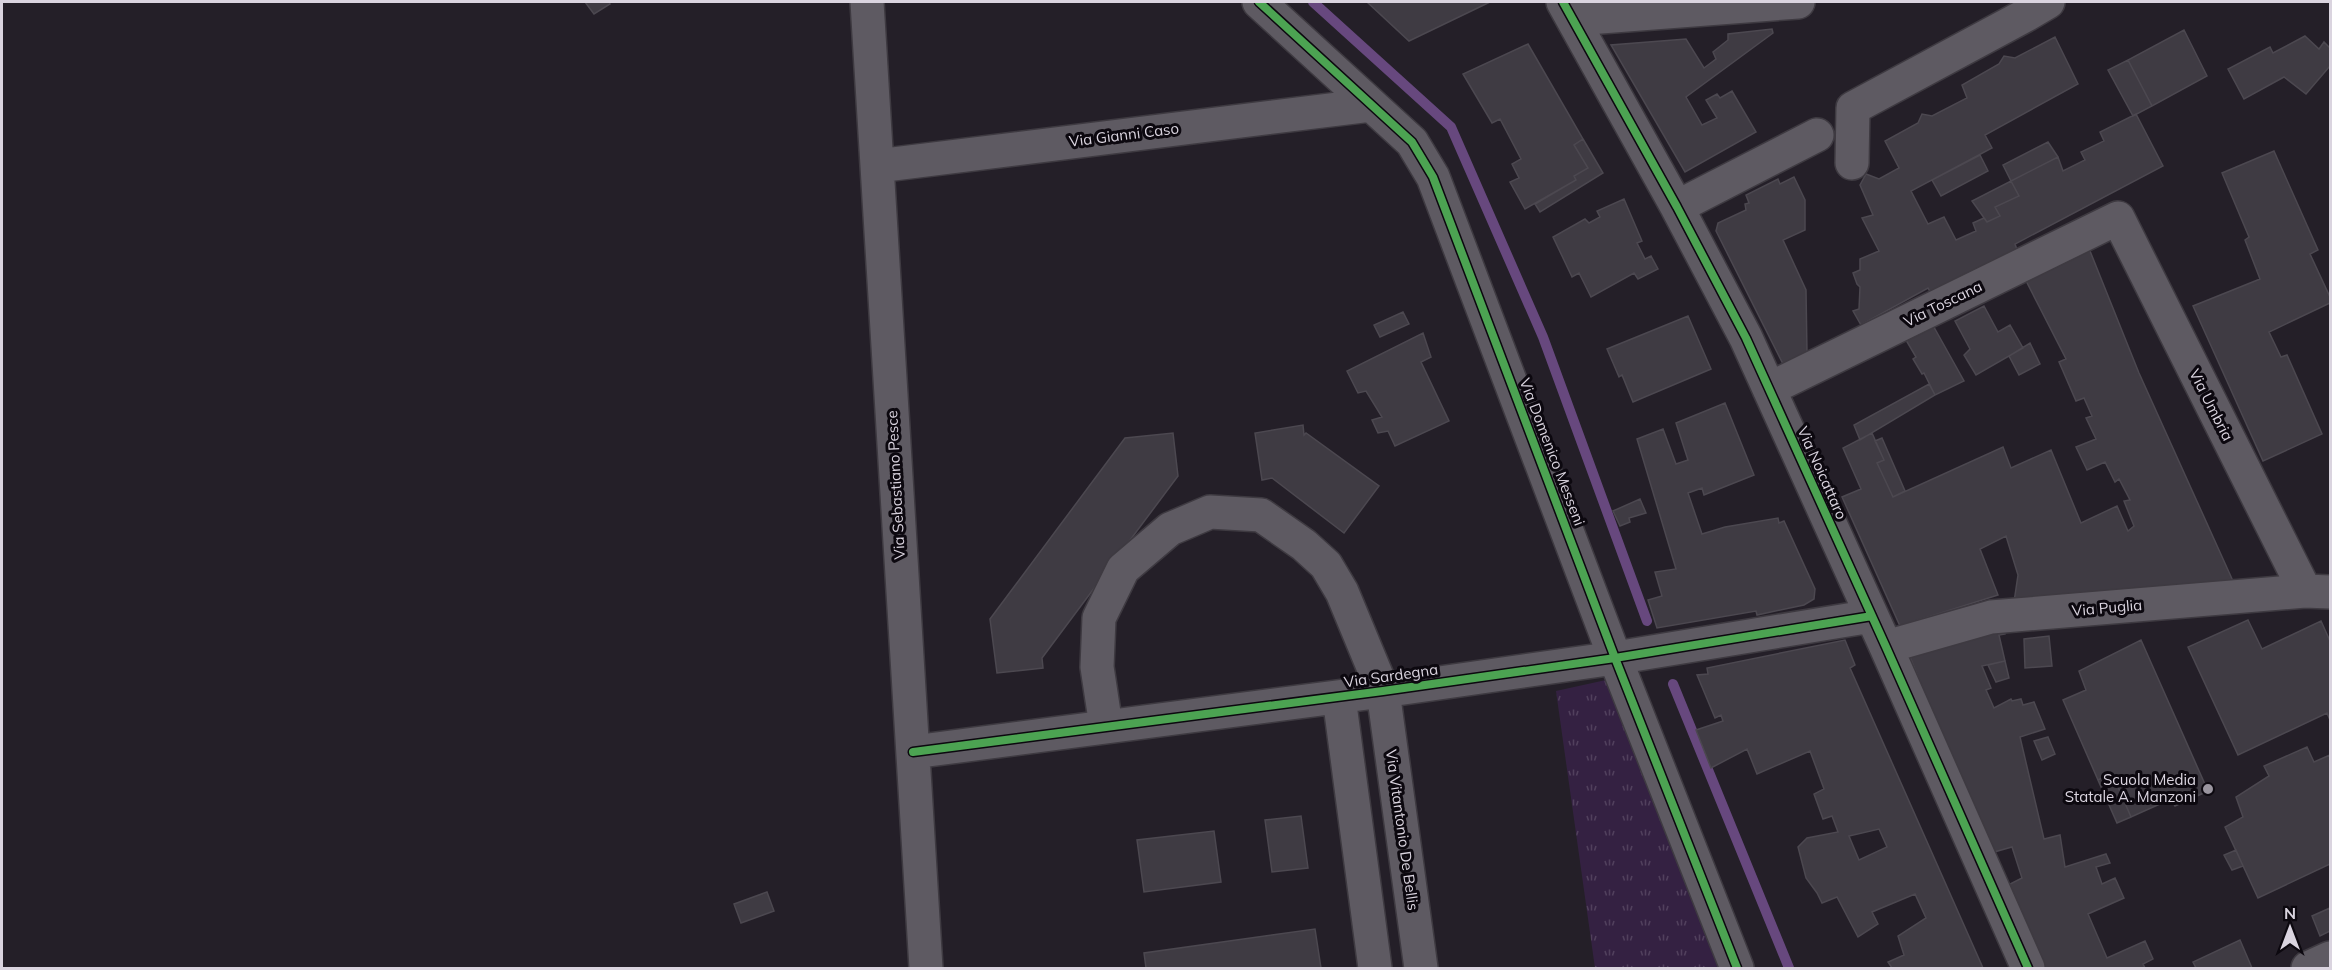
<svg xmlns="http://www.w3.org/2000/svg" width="2332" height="970" font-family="Mulish,sans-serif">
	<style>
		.park { fill: url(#park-tufts) }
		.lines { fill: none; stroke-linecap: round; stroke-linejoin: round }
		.stream { stroke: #67487e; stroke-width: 10 }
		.building { fill: #3f3b43; stroke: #4c4850; stroke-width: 1.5; fill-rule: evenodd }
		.minor-casing { stroke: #3e3a41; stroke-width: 36 }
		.minor { stroke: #5e5a62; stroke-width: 33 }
		.cycleway-casing { stroke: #0c080f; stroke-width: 11 }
		.cycleway { stroke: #4ca352; stroke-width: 8 }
		.poi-dot { fill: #9a959f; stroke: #0c080f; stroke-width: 2 }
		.labels { text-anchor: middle; stroke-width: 6; stroke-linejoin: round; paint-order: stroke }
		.street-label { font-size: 15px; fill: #dad4df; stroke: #0c080f }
		.poi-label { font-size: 15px; fill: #dad4df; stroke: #0c080f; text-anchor: end }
	</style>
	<defs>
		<pattern id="park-tufts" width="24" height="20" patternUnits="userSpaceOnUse" patternTransform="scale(1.5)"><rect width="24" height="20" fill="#342142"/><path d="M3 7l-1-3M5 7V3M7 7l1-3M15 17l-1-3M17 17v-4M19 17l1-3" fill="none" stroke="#51405d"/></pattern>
	</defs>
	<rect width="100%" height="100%" fill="#241f28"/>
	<path class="park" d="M1606 680 1721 968H1595L1556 691Z"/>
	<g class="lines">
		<path class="stream" d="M1313 2 1451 127 1543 337 1647 621
			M1673 684 1789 968"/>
	</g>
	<path class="building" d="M585 2H609L610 4 594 14Z
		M1367 2H1490L1409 41Z
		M1772 29 1773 33 1686 97 1702 125 1717 118 1706 100 1717 94 1720 98 1732 91 1756 132 1685 172 1611 45 1686 39 1704 68 1716 59 1713 52 1728 40V34Z
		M2184 30 2207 76 2152 106 2128 60Z
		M2305 36 2319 49 2324 42 2330 48V66L2306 94 2284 77 2244 99 2228 69 2270 47 2273 53Z
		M2055 37 2078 84 1985 135 1992 148 1911 191 1928 224 1944 217 1956 240 1976 231 1973 223 1984 218 1987 222 2000 216 1995 207 2019 196 2011 181 2058 157 2063 171 2085 160 2081 152 2104 141 2100 132 2136 114 2163 166 2015 244 2020 258 1934 299 1928 288 1861 325 1853 311 1859 309 1860 287 1857 284 1853 273 1860 270V259L1879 251 1862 218 1873 215 1860 185 1866 174 1879 179 1899 168 1885 141 1918 123 1922 114 1932 116 1967 98 1962 85 1999 64 2004 56 2015 58Z
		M1528 44 1583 139 1574 145 1588 168 1574 176 1576 180 1525 209 1510 182 1519 178 1512 164 1521 159 1500 119 1492 123 1463 74Z
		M2128 60 2152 106 2133 116 2108 70Z
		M1583 139 1603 173 1540 212 1535 204 1576 180 1574 176 1588 168 1574 145Z
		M2048 142 2058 157 2011 181 2003 165Z
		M2274 151 2318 250 2310 254 2330 297V303L2269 332 2281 357 2287 355 2322 434 2263 461 2193 306 2260 279 2245 240 2249 237 2222 173Z
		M1980 155 1988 171 1941 196 1932 180Z
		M1794 177 1805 200V230L1783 240 1806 290 1807 352 1783 364 1716 231 1718 223 1746 210 1745 204 1749 203 1746 195 1778 179 1780 184Z
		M2011 181 2019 196 1995 207 2000 216 1987 222 1972 201Z
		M1624 199 1642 241 1637 243 1645 259 1651 256 1658 269 1638 279 1634 273 1591 297 1579 273 1572 277 1553 237 1585 219 1589 223 1600 217 1597 211Z
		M2086 241 2139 373 2233 581 2014 602 2018 575 2006 536 1980 549 1998 595 1900 626 1842 497 1861 489 1843 448 1872 433 1884 460 1877 463 1893 497 2003 447 2011 468 2051 450 2081 523 2117 506 2128 531 2134 526 2124 501 2130 500 2119 479 2115 482 2105 462 2087 470 2076 447 2096 439 2086 418 2092 416 2084 398 2076 401 2059 362 2066 359 2022 273Z
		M1984 306 1998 332 2010 325 2023 348 1976 375 1964 355 1970 349 1955 321Z
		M1403 312 1409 324 1380 337 1374 325Z
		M1688 316 1711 369 1633 402 1622 375 1619 377 1607 349Z
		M1930 320 1964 381 1935 395 1924 373 1922 374 1913 359 1916 357 1903 335Z
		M1423 333 1431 357 1421 362 1449 421 1395 446 1388 431 1378 433 1372 420 1382 417 1366 391 1358 393 1347 371Z
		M2030 343 2040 364 2019 375 2009 356Z
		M1929 384 1935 395 1860 440 1854 425Z
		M1725 403 1754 475 1704 495 1702 488 1688 493 1702 534 1725 527 1778 518 1779 523 1784 521 1815 589 1814 599 1804 605 1757 615 1756 611 1657 628 1648 600 1662 596 1655 572 1676 569 1637 439 1663 429 1676 464 1688 460 1676 423Z
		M1303 425 1304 435 1306 433 1379 486 1344 533 1272 478 1262 480 1255 433Z
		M1173 433 1178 476 1042 658 1043 668 997 673 990 619 1125 438Z
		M1882 438 1905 491 1893 497 1877 463 1884 460 1875 441Z
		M1640 499 1646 513 1629 518 1630 522 1620 526 1613 511Z
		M2248 620 2262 649 2321 621 2330 641V720L2327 713 2238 755 2188 647Z
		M2002 621 2005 634 1999 635 2005 661 1982 666 1991 688 1986 690 1994 708 2011 699 2012 701 2021 699 2023 705 2034 702 2045 729 2020 737 2044 839 2060 835 2065 867 2106 854 2110 863 2096 867 2102 884 2115 878 2124 898 2088 914 2107 958 2145 941 2153 959 2143 964 2145 968H2044L2006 886 2022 878 2012 847 1987 854 1907 649Z
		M2049 636 2052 666 2025 668 2024 639Z
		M1845 640 1855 665 1850 668 1983 968H1892L1888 962 1904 955 1898 936 1926 918 1915 894 1872 912 1878 924 1858 937 1837 897 1822 903 1817 893 1806 878 1798 847 1807 838 1838 832 1832 816 1823 819 1814 794 1824 789 1810 751 1757 774 1747 749 1711 768 1696 730 1723 721 1721 715 1715 718 1697 675 1708 674 1707 668ZM1879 829 1887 847 1859 860 1849 836Z
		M2141 640 2208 791 2175 806 2171 799 2131 817 2112 773 2098 780 2063 700 2086 690 2079 671Z
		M2005 661 2009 678 1996 682 1988 665Z
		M2048 737 2055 754 2042 760 2034 741Z
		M2307 747 2314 762 2330 755V864L2258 898 2225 827 2243 817 2236 797 2269 776 2264 766Z
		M2112 773 2131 817 2117 823 2098 780Z
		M1301 816 1308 868 1272 872 1265 820Z
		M1214 831 1221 882 1144 892 1137 840Z
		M2236 850 2243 866 2232 870 2224 855Z
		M767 892 774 911 741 923 734 904Z
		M2330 908V931L2320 936 2312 916Z
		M1315 929 1321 968H1146L1144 953Z
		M2240 940 2252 968H2196L2193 962Z"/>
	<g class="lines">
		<defs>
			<path id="minor" d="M867 2 926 968
				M1259 2 1412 142 1433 177 1615 658 1737 968
				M1563 2 1677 207 1746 338 1886 647 2028 968
				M1574 19 1798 2
				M1852 163 1853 108 2026 15 2048 2
				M877 166 1371 105
				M1677 207 1817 135
				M1769 389 2118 218 2305 591
				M1886 647 1991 617 2305 591 2330 592
				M1339 697 1375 968
				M1106 726 1097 667 1099 618 1123 569 1170 529 1210 512 1261 515 1304 545 1326 565 1342 592 1383 691 1421 968
				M913 752 1383 691 1615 658 1872 616
				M2308 968 2330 958"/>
		</defs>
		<use href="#minor" class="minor-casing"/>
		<use href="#minor" class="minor"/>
		<defs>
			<path id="cycleway" d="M1259 2 1412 142 1433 177 1615 658 1737 968
				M1563 2 1677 207 1746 338 1886 647 2028 968
				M913 752 1383 691 1615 658 1872 616"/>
		</defs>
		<use href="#cycleway" class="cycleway-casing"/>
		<use href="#cycleway" class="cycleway"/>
	</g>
	<circle class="poi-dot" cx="2208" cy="789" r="6"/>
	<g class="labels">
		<g class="street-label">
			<text transform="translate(1124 135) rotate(-7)" y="5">Via Gianni Caso</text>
			<text transform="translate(1943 304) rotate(-26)" y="5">Via Toscana</text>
			<text transform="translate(2211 405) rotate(63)" y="5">Via Umbria</text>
			<text transform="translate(1552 452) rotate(69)" y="5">Via Domenico Messeni</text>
			<text transform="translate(1822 473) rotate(66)" y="5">Via Noicattaro</text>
			<text transform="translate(896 485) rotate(-93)" y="5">Via Sebastiano Pesce</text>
			<text transform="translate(2107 608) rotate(-5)" y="5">Via Puglia</text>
			<text transform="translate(1391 676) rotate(-8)" y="5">Via Sardegna</text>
			<text transform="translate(1402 830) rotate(82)" y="5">Via Vitantonio De Bellis</text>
		</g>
		<g class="poi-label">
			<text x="2196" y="785">Scuola Media<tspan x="2196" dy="17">Statale A. Manzoni</tspan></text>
		</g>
	</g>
	<rect width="2332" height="970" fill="none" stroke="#dad4df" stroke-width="6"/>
	<g transform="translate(2290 928)" stroke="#0c080f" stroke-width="4.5" paint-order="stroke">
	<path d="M0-4.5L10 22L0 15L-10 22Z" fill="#dad4df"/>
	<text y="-9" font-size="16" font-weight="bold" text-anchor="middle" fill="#dad4df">N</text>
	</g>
</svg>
